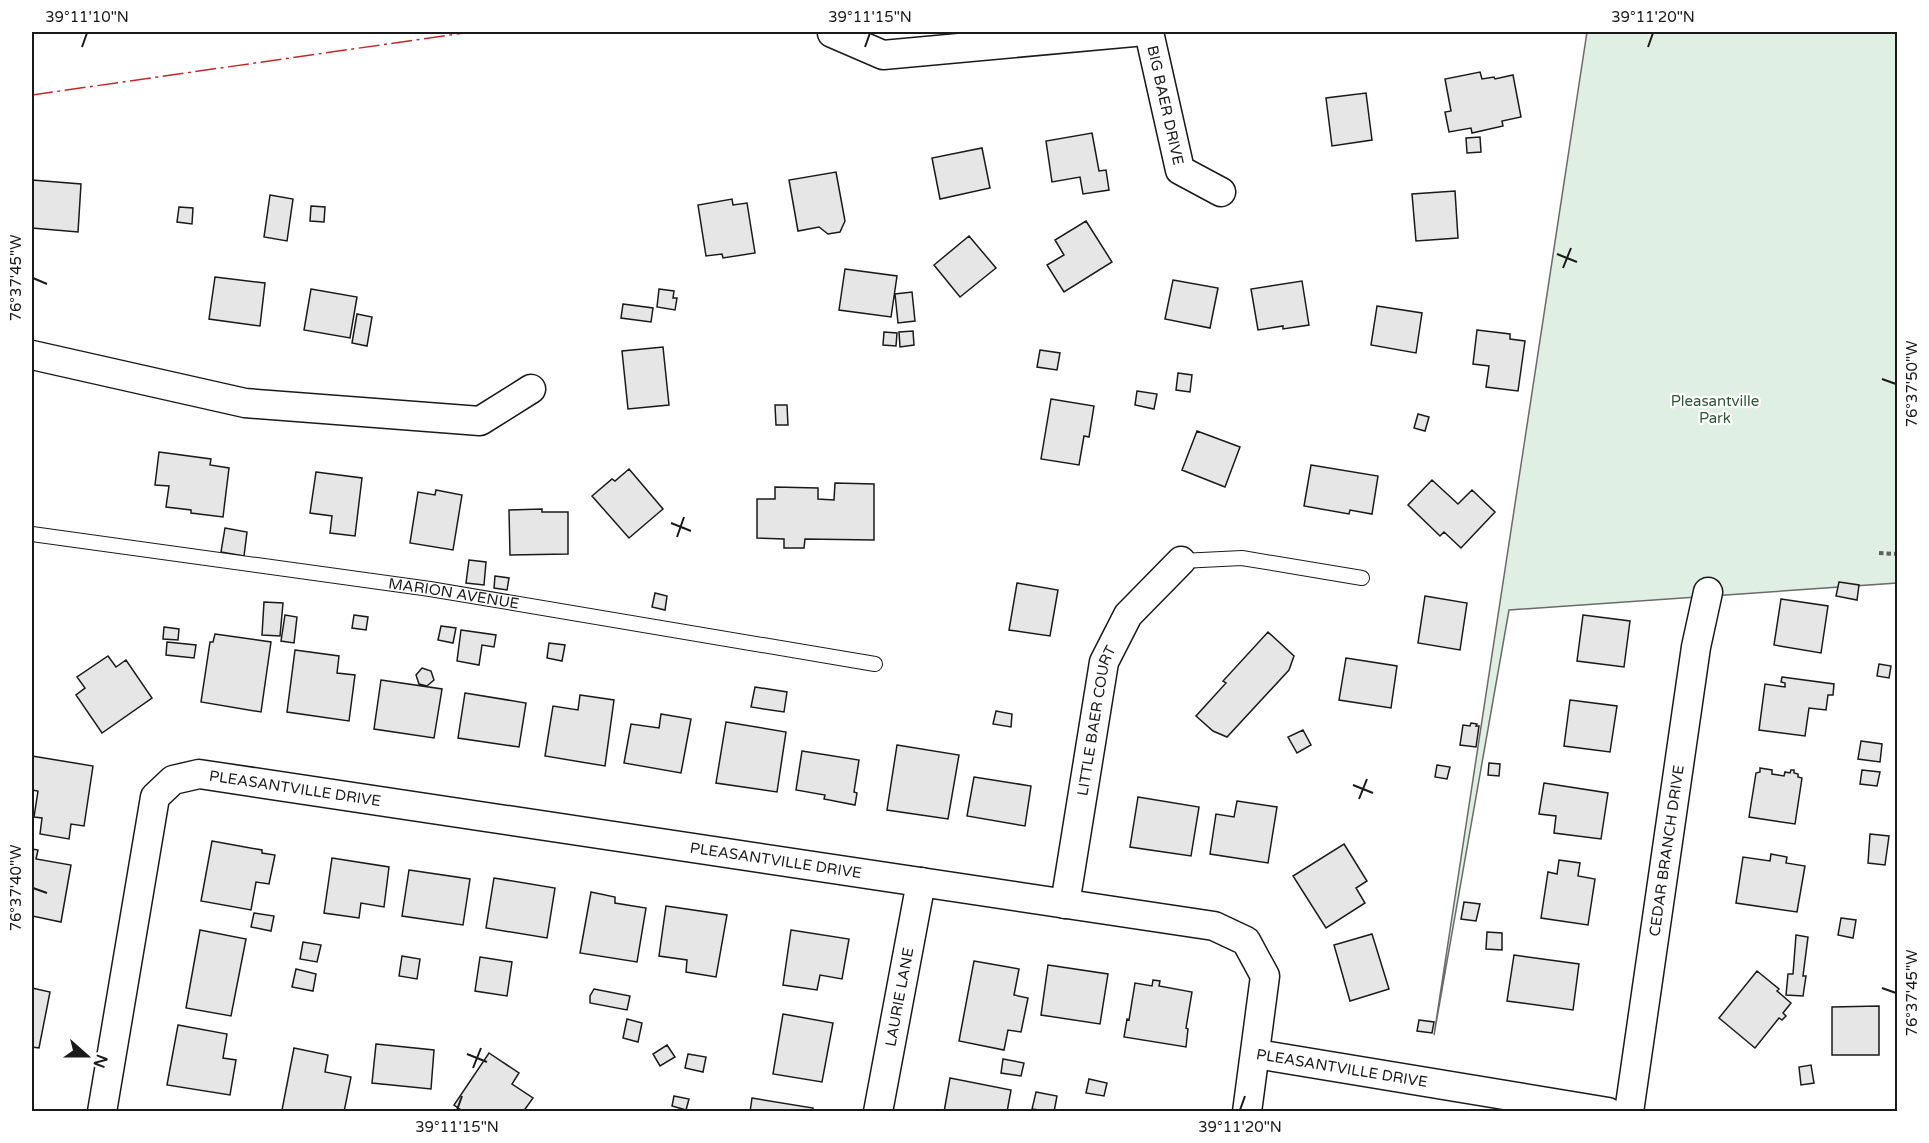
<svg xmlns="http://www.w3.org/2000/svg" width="1929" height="1143" font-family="'Varela Round',sans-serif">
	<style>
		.green { fill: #e0efe3; stroke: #6a6a6a; stroke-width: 1.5 }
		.building { fill: #e6e6e6; stroke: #1a1a1a; stroke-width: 1.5 }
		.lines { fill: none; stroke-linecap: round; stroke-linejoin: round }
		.lane-casing { stroke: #1a1a1a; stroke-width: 16 }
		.street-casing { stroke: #1a1a1a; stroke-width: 31 }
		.path { stroke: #5f5f5f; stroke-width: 4; stroke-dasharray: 4.5 3; stroke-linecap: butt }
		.lane { stroke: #fff; stroke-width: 14 }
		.street { stroke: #fff; stroke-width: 28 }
		.power { stroke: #c62828; stroke-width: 1.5; stroke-dasharray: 21 4.5 3 4.5; stroke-linecap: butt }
		.ticks { fill: none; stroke: #1a1a1a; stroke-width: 2 }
		.labels { text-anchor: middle; stroke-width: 4.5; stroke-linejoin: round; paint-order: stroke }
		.street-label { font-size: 15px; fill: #1a1a1a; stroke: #fff }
		.park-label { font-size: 15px; fill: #2b5a34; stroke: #fff }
		.neatline { fill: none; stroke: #1a1a1a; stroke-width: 2 }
		.ticks-label { font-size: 15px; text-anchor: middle; fill: #1a1a1a }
	</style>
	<rect width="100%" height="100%" fill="#fff"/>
	<path class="green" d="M1587 32H1897V583L1509 610 1434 1035Z"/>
	<path class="building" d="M1480 72 1482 79 1494 77 1495 79 1513 75 1521 117 1502 121 1503 126 1472 133 1471 128 1449 132 1445 112 1451 111 1445 79Z
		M1366 93 1372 140 1332 146 1326 98Z
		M1092 133 1099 171 1106 170 1109 190 1083 194 1080 177 1052 182 1046 141Z
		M1480 137 1481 152 1467 153 1466 138Z
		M982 148 990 188 940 199 932 158Z
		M836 172 845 221 840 232 828 234 819 227 798 231 789 180Z
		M32 180 81 184 78 232 32 228Z
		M1455 191 1458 238 1416 241 1412 194Z
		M270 195 293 199 287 241 264 237Z
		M732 199 733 205 747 203 755 253 723 258 722 254 706 256 698 205Z
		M311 206 325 207 324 222 310 221Z
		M179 207 193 208 192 224 177 222Z
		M1086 221 1112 262 1064 292 1047 265 1064 255 1055 240Z
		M969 236 996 268 960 297 934 265Z
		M845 269 897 276 891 317 839 310Z
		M215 277 265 283 260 326 209 319Z
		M1173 280 1218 288 1210 328 1165 319Z
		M1302 281 1309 325 1283 329V326L1258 330 1251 289Z
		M311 289 357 297 350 338 304 330Z
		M659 289 674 291 673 298H677L675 310 657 307Z
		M912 292 915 321 898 323 895 294Z
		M623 304 653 308 651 322 621 318Z
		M1377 306 1422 313 1416 353 1371 345Z
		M357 314 372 317 367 346 352 343Z
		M1477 330 1510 334V339L1525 341 1518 391 1486 387 1489 366 1473 364Z
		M913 331 914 345 900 347 899 332Z
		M884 332 897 333 896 346 883 345Z
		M663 347 669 405 628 409 622 351Z
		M1040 350 1060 353 1057 370 1037 367Z
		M1178 373 1192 375 1190 392 1176 390Z
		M1137 391 1157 394 1154 409 1135 405Z
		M1051 399 1094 406 1089 437 1084 436 1079 465 1041 459Z
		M775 405H787L788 425H776Z
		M1418 414 1429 417 1425 431 1414 428Z
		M1197 431 1240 447 1225 487 1182 470Z
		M159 452 211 459 210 465 229 468 223 517 191 513V510L166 507 169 486 155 485Z
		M1311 465 1378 476 1372 514 1350 510 1349 514 1304 506Z
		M629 469 663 509 629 538 592 496 612 479 615 481Z
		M316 472 362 478 355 536 330 533 332 516 310 513Z
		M1432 480 1458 504 1472 490 1495 512 1461 548 1444 532 1440 536 1408 505Z
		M835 483 874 484V540L805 539 804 548H784V539L757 538V499H775V487L818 488V499L834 500Z
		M436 490 462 495 453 550 410 543 418 492 435 495Z
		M542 509V512H568V554L510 555 509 510Z
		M225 528 247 532 244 556 221 552Z
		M469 560 486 562 484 585 466 583Z
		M495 576 509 578 507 590 494 588Z
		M1839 582 1859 585 1857 600 1836 596Z
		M1017 583 1058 590 1050 636 1009 630Z
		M655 593 667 596 665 610 652 607Z
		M1425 596 1467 603 1460 650 1418 643Z
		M1781 599 1828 606 1821 653 1774 645Z
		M264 602 283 603 280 636 262 635Z
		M285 615 297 617 294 643 281 641Z
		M354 615 368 617 366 630 352 628Z
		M1583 615 1630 621 1624 667 1577 661Z
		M441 626 456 628 453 643 438 640Z
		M164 627 179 629 178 640 163 639Z
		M461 630 496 635 494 647 482 645 479 665 457 661Z
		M1268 632 1294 656 1289 670 1227 737 1213 731 1196 716 1226 683 1223 681Z
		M215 634 271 642 261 712 201 702 210 642H213Z
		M167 642 196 645 194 658 166 655Z
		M549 643 565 645 562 661 547 658Z
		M295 650 339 656 337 673 355 675 349 721 287 712Z
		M108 656 116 667 126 660 152 698 102 733 76 695 85 688 77 677Z
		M1346 658 1397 666 1391 708 1339 700Z
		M1879 664 1891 666 1889 678 1877 676Z
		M422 668 431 671 434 680 427 686 419 684 416 675Z
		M1782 677 1834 684 1833 695H1828L1826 710 1809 708 1805 736 1759 730 1765 684 1785 687V683L1781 682Z
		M381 680 442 689 434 738 374 729Z
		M755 687 787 692 784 712 751 707Z
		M465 693 526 703 519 747 458 738Z
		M580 695 614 700 605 766 545 756 553 706 578 710Z
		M1570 700 1617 706 1610 752 1564 746Z
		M996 711 1012 714 1011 727 993 724Z
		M661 714 691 719 681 773 624 763 631 724 659 728Z
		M726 722 786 732 777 792 716 783Z
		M1471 723 1477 724 1476 726H1479L1476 747 1460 745 1463 725 1470 726Z
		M1303 730 1311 745 1297 753 1288 737Z
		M1861 741 1882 744 1880 762 1858 759Z
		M897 745 959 755 948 819 887 810Z
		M802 751 859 760 854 792 857 793 855 805 824 799 825 795 796 790Z
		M32 756 93 766 84 826 71 824 69 839 40 834 42 818 34 817 38 791 32 790Z
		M1489 763 1500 764 1499 776 1488 775Z
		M1437 765 1450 767 1447 779 1435 777Z
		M1760 768 1772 770V774L1784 776 1785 772 1790 773 1791 770H1794V773L1798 774V777L1802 778 1795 824 1749 817 1756 773 1760 772Z
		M1862 770 1880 772 1877 786 1860 784Z
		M974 777 1031 786 1025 826 967 816Z
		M1544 783 1608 793 1601 839 1554 833 1556 816 1539 814Z
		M1138 797 1199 807 1191 856 1130 847Z
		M1237 801 1277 807 1268 863 1210 854 1216 814 1234 817Z
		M1870 834 1889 836 1885 865 1868 863Z
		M212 841 262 850V853L275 855 269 884 256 882 251 910 201 901Z
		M1344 844 1367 881 1356 888 1365 903 1326 928 1293 876Z
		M32 849 38 850 36 859 71 865 61 922 32 916Z
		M1771 854 1787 857 1786 863 1805 866 1797 912 1736 903 1743 857 1770 861Z
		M332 858 389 867 384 907 361 903 359 918 324 913Z
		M1559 860 1580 863 1578 876 1595 879 1588 925 1541 918 1548 872 1557 874Z
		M409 870 470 879 463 925 402 916Z
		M494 878 555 888 547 938 486 928Z
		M591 892 615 897V903L646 908 637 962 580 953Z
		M1464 902 1480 904 1476 921 1461 919Z
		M666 906 727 915 716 977 686 972 687 960 659 956Z
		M254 913 274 916 271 931 251 927Z
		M1841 918 1856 920 1853 938 1838 935Z
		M200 930 246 939 231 1016 186 1008Z
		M791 930 849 939 842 979 820 975 817 990 783 985Z
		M1487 932 1502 933V950L1486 949Z
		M1372 934 1389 989 1350 1001 1334 945Z
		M1796 935 1808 937 1803 976H1806L1803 996 1786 995 1788 974H1793Z
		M303 942 321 945 317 962 300 959Z
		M1514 955 1579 964 1573 1010 1507 1001Z
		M402 956 420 959 417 979 399 976Z
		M480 957 512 962 507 996 475 991Z
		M974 961 1019 969 1014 995 1028 998 1021 1032 1008 1030 1004 1050 959 1041Z
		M1048 965 1108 974 1100 1024 1041 1015Z
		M296 969 316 974 313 991 292 987Z
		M1757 971 1779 989 1777 991 1791 1003 1783 1013 1786 1016 1782 1020 1779 1018 1755 1048 1719 1018Z
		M1153 980 1160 981 1159 986 1192 992 1186 1028 1188 1029 1186 1047 1124 1037 1127 1019 1129 1020 1135 983 1152 986Z
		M32 988 50 992 39 1048 32 1047Z
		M594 989 630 996 627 1010 590 1003V996Z
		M1879 1006V1055H1832V1007Z
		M783 1014 833 1023 822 1082 773 1074Z
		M627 1019 642 1023 638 1042 623 1038Z
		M1419 1020 1434 1022 1432 1033 1417 1031Z
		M178 1025 227 1034 223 1058 236 1060 230 1095 167 1085Z
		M376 1044 434 1050 431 1089 372 1083Z
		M667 1045 675 1057 660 1066 653 1054Z
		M294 1048 328 1055 325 1072 351 1077 344 1112 282 1110Z
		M489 1053 519 1073 512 1084 533 1098 523 1112H464L454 1105Z
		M688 1054 706 1057 703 1072 685 1068Z
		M1003 1059 1024 1063 1021 1076 1001 1073Z
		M1811 1065 1814 1083 1801 1085 1799 1067Z
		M950 1078 1011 1090 1007 1112H944Z
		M1089 1079 1107 1083 1104 1096 1086 1093Z
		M1036 1092 1057 1096 1054 1112 1032 1109Z
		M674 1096 689 1099 686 1110 672 1106Z
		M752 1098 813 1108 812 1112H750Z"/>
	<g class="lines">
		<defs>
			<g id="lane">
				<path id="s1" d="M32 534 430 589 875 664"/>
				<path d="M1181 561 1242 558 1362 578"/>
			</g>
			<g id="street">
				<path id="s2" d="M1149 32 1180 170 1221 192"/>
				<path d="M832 33 883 55 1134 32"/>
				<path d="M32 355 245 403 480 421 531 389"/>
				<path id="s3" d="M1065 904 1104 662 1128 615 1181 561"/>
				<path id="s4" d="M1256 1054 1608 1112"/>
				<path id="s5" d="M102 1112 155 797 173 780 199 774 1214 926 1246 941 1265 976 1247 1112"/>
				<path id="s6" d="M878 1112 921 882"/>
				<path id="s7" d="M1629 1112 1696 647 1708 592"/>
			</g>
		</defs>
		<use href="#lane" class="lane-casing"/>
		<use href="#street" class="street-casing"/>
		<path class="path" d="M1879 553 1898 554"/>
		<use href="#lane" class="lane"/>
		<use href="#street" class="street"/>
		<path class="power" d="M32 95 471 32"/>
	</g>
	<path class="ticks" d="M82 47 87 33M865 47 870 33M1648 47 1653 33M1557 254 1577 262M1563 268 1571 248M33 278 47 284M1882 379 1896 384M671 523 691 531M677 537 684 517M1353 785 1373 793M1359 799 1367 779M33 888 47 893M1882 988 1896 993M467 1054 487 1062M473 1068 481 1048M457 1110 462 1096M1240 1110 1245 1096"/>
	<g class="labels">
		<g class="street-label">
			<text dy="5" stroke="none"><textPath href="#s2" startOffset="75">BIG BAER DRIVE</textPath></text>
			<text dy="5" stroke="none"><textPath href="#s1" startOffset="426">MARION AVENUE</textPath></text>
			<text dy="5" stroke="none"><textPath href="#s3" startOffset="186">LITTLE BAER COURT</textPath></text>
			<text dy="5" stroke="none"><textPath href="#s5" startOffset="468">PLEASANTVILLE DRIVE</textPath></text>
			<text dy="5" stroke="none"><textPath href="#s7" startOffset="264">CEDAR BRANCH DRIVE</textPath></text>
			<text dy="5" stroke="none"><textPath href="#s5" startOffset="954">PLEASANTVILLE DRIVE</textPath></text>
			<text dy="5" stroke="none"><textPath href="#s6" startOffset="117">LAURIE LANE</textPath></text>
			<text dy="5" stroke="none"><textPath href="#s4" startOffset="87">PLEASANTVILLE DRIVE</textPath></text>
		</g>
		<g class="park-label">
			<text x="1715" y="406">Pleasantville<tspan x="1715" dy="17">Park</tspan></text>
		</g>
	</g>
	<rect width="1929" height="1143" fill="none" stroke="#ffffff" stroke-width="66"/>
	<g transform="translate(87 1056) rotate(111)" stroke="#ffffff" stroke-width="4.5" paint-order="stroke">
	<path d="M0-4.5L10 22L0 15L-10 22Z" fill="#1a1a1a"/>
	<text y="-9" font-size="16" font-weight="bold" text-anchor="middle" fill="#1a1a1a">N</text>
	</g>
	<rect x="33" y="33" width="1863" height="1077" class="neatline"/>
	<g class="ticks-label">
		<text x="87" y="22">39°11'10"N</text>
		<text x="870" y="22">39°11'15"N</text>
		<text x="1653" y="22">39°11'20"N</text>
		<text transform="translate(16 278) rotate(-90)" y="5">76°37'45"W</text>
		<text transform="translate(1912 384) rotate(-90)" y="5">76°37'50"W</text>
		<text transform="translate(16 888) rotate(-90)" y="5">76°37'40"W</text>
		<text transform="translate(1912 993) rotate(-90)" y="5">76°37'45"W</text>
		<text x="457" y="1132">39°11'15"N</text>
		<text x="1240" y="1132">39°11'20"N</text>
	</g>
</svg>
